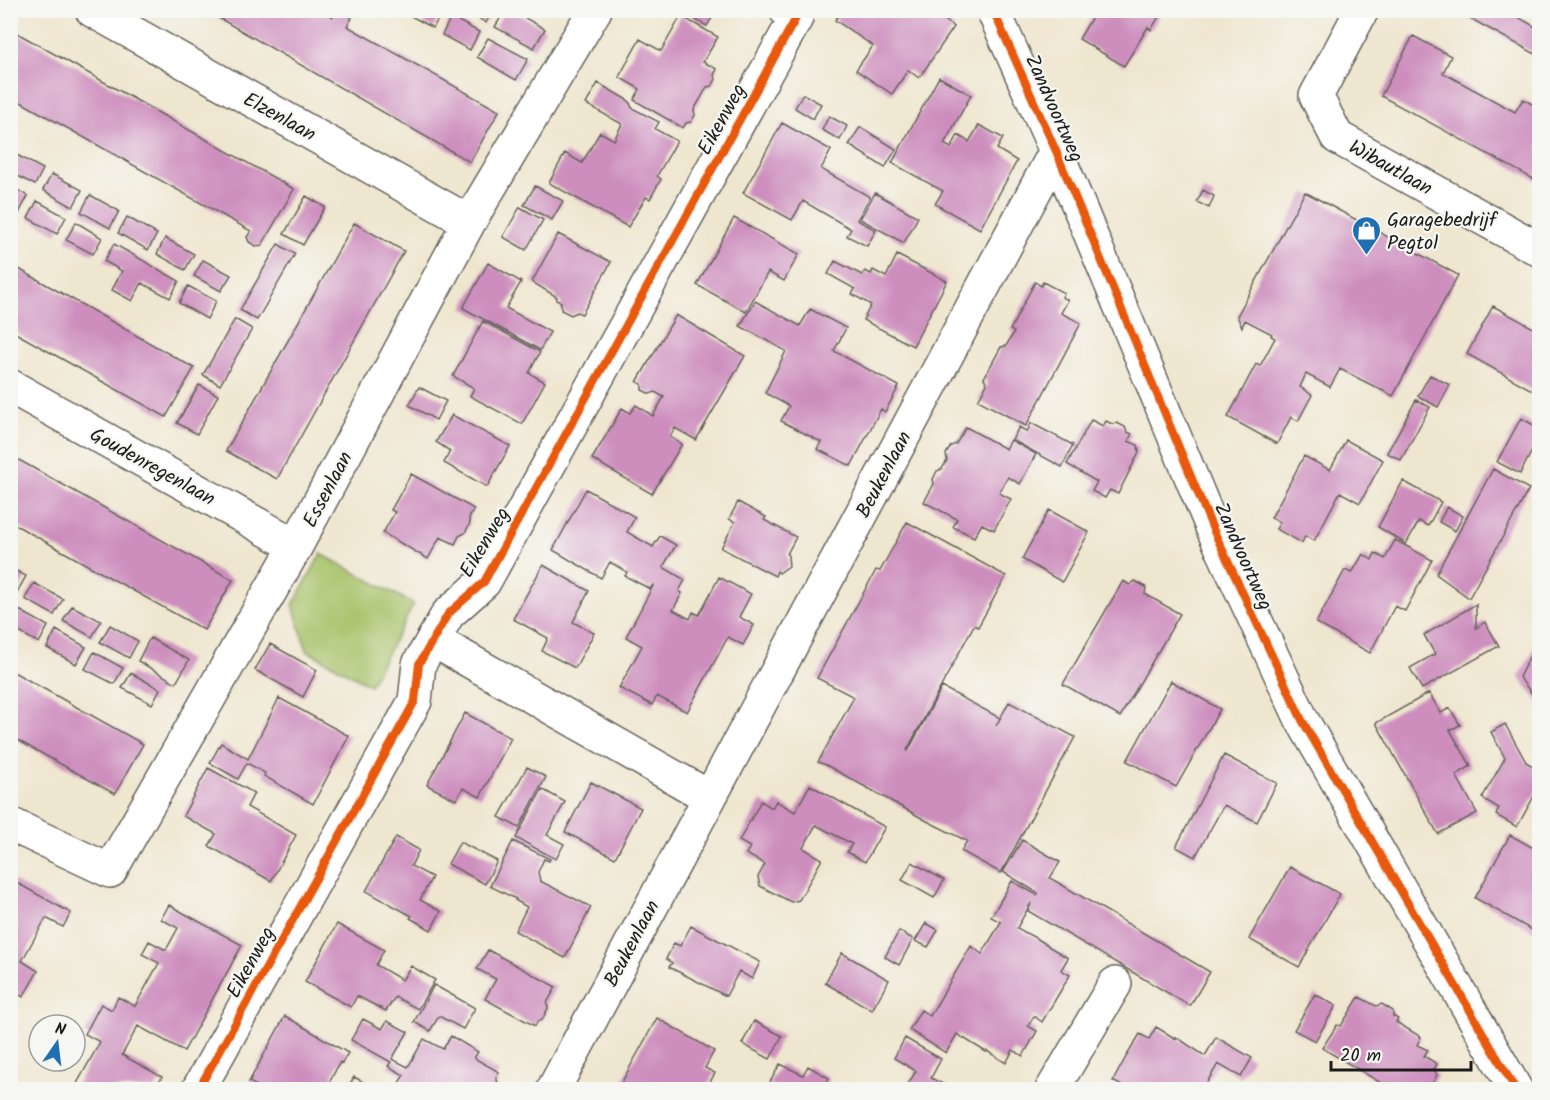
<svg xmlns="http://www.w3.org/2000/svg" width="1550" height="1100" font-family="Kalam,sans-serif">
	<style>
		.green { fill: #a7c36a; stroke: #627043; stroke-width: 1.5 }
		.building { fill: #cd8ebe }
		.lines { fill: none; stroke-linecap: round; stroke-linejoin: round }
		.minor-casing { stroke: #66635b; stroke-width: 36 }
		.minor { stroke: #fff; stroke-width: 33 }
		.cycleway-casing { stroke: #f6f6f2; stroke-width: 11 }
		.cycleway { stroke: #e8590c; stroke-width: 8 }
		.labels { text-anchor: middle; stroke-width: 4.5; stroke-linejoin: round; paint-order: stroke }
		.street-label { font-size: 20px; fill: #1c1c1c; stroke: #f6f6f2 }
		.poi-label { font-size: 20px; fill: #1c1c1c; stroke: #f6f6f2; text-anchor: start }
	</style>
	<rect width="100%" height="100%" fill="#f6f6f2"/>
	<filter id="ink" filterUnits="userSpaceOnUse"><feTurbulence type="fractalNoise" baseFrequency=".0167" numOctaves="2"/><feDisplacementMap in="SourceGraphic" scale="12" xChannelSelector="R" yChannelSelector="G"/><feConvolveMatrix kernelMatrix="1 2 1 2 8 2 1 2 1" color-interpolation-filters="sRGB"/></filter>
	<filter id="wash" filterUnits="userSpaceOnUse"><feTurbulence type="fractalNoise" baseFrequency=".008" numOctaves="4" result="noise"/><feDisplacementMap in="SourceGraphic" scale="24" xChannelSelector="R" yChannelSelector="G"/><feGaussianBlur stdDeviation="1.35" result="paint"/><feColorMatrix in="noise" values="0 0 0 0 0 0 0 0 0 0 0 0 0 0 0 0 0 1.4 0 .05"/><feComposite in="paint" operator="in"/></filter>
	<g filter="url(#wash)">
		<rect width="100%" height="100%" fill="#efe6cf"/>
		<path class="green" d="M321 554 414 604 370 685 307 651 293 605Z"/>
		<g id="blocks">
			<path class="building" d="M205 10H322L333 17 337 10H339L352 18 347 26 499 111 470 162Z
				M400 10H443L433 28Z
				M465 10H492L486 23Z
				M505 10H511L545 29 534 48 495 27Z
				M696 10H714L716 11 707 26 692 18Z
				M842 10H931L954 27 919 78 908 70 892 94 856 70 873 46 835 20Z
				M1096 10H1120L1126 14 1127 10H1163L1151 30 1148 27 1124 66 1079 39Z
				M1455 10H1506L1539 29V56Z
				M681 16 718 37 703 62 717 69 714 75 716 79 712 86 707 87 701 98 694 110 695 115 691 122 686 123 683 128 634 100 640 89 619 77 640 39 661 51Z
				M451 17 479 32 470 50 442 35Z
				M10 29 294 189 262 245 256 246 249 242 247 237 251 231 10 96Z
				M1413 36 1451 56 1443 73 1515 112 1523 99 1539 108V182L1381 96Z
				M488 38 528 59 516 80 477 57Z
				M939 77 971 95 944 144 951 148 958 135 969 142 979 125 1003 138 997 149 1017 161 980 229 935 204 943 191 892 163Z
				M598 83 629 101 632 108 659 122 655 129 677 141 657 176 661 179 650 199 646 197 628 227 549 183 565 153 582 163 600 132 614 140 622 124 586 104Z
				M803 94 821 104 813 119 795 108Z
				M829 116 847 126 840 140 822 130Z
				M782 123 831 150 821 169 870 197 857 220 876 230 867 246 847 236 851 229 803 201 792 220 743 193Z
				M860 127 896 149 885 168 849 145Z
				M15 154 43 169 35 185 10 172V161Z
				M52 174 82 190 73 207 43 190Z
				M10 186 28 196 19 213 10 208Z
				M535 186 563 201 552 220 524 205Z
				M1203 190 1214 196 1209 208 1197 202Z
				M1305 192 1458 275 1393 396 1340 369 1330 387 1306 374 1300 387 1312 395 1298 421 1291 417 1277 444 1228 417 1256 364 1260 366 1275 338 1271 336 1272 334 1245 320 1242 327 1237 316Z
				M875 193 918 217 904 243 860 219Z
				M90 195 119 211 110 228 81 212Z
				M306 196 325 207 303 245 284 234Z
				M37 201 66 217 57 234 28 218Z
				M520 207 543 220 526 250 503 237Z
				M127 217 157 234 148 250 118 233Z
				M734 218 799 254 784 281 768 272 746 312 697 285Z
				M76 222 102 238 93 254 66 240Z
				M354 223 404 251 277 479 226 451Z
				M558 234 611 262 582 314 577 312 571 315 561 310V302L556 300 557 297 532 282Z
				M165 238 194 254 185 270 157 254Z
				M114 244 179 281 170 298 142 283 132 301 112 290 122 271 104 261Z
				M278 244 295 254 257 320 240 310Z
				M897 255 947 281 913 346 863 320 871 305 852 294 855 289 828 274 835 261 862 275 865 271 871 274 873 270 886 277Z
				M203 260 231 275 221 291 194 276Z
				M488 263 521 282 506 308 550 332 540 350 463 308Z
				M10 264 194 368 166 417 10 330Z
				M1035 282 1041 286 1043 282 1064 293 1062 297 1068 300 1061 313 1081 323 1026 426 978 400 987 384 984 378 1001 347 1006 346 1014 332 1010 330Z
				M188 286 216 301 207 319 179 303Z
				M755 301 800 326 810 309 846 328 834 351 899 386 885 412 881 409 851 466 817 449 821 442 781 421 789 406 765 393 786 351 740 326Z
				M1493 306 1539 331V394L1467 354Z
				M676 315 745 356 696 440 675 428 670 437 682 444 652 494 592 459 622 408 630 413 636 405 653 416 664 397 655 392 650 394 642 390V384L637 382Z
				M235 319 252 329 220 385 203 375Z
				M483 321 540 352 529 373 545 382 522 424 470 396 474 388 453 376Z
				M1430 375 1450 385 1438 407 1418 396Z
				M199 385 218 395 197 434 177 423Z
				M419 387 446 401 436 420 409 405Z
				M1416 400 1430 407 1401 460 1387 453Z
				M452 415 510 446 487 487 444 463 450 451 436 442Z
				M1521 418 1539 428V437L1520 474 1497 462Z
				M1091 420 1103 426 1106 421 1112 424 1117 423 1125 427 1127 432 1132 434 1128 441 1138 445 1139 452 1118 494 1110 490 1105 498 1092 491 1097 482 1067 464Z
				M1031 423 1073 445 1062 467 1012 440 1019 427 1027 432Z
				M966 427 1006 449 1011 440 1036 454 1020 484 1008 477 999 493 1011 499 994 530 982 524 974 537 953 527 957 519 924 502 934 484 933 479 937 471 942 469 947 460 946 454 951 446 956 444Z
				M1346 440 1383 460 1360 503 1340 492 1314 541 1305 536 1302 543 1276 529 1280 522 1271 518 1304 456 1330 470Z
				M10 455 233 580 204 630 10 522Z
				M1493 469 1529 489 1469 598 1436 574Z
				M411 474 474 509 469 518 470 523 465 533 459 536 455 544 440 537 428 559 383 533 395 512 391 510Z
				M1403 481 1441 502 1428 526 1419 521 1406 544 1378 527Z
				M586 489 635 517 627 532 653 547 660 536 676 545 663 567 685 580 679 591 682 593 673 610 690 619 693 612 699 615 719 577 751 594 739 617 754 625 743 645 728 637 687 712 657 696 652 705 619 688 642 646 626 637 654 584 650 589 625 576 627 572 610 562 601 578 553 550Z
				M738 502 766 517 764 520 796 537 787 554 788 556 789 566 779 573 777 571 775 576 721 548 735 522 729 519Z
				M1447 507 1463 516 1455 531 1439 522Z
				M1049 510 1089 532 1062 582 1022 559Z
				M907 522 1006 576 978 627 974 625 907 750 908 751 942 687 1000 718 996 726 1009 702 1075 737 1001 873 961 851 967 841 927 821 826 765 818 762 854 697 817 678 876 570 880 571Z
				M1395 540 1432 560 1405 611 1395 606 1370 653 1316 623 1345 570 1352 573 1363 554 1372 560 1375 553 1385 559Z
				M543 565 589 591 573 622 594 633 575 668 542 651 548 638 513 619Z
				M10 568 26 576 16 594 10 591Z
				M1123 581 1130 585 1135 581 1146 587 1145 594 1180 614 1120 717 1063 684Z
				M34 583 63 599 54 615 25 599Z
				M1476 604V628L1485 622 1499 646 1422 689 1410 668 1435 654 1424 635Z
				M72 606 101 621 92 637 63 621Z
				M19 610 48 626 39 643 10 627Z
				M110 625 138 641 129 658 100 642Z
				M56 630 86 647 76 664 47 648Z
				M150 638 189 660 176 683 138 661Z
				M1539 639V703L1519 677Z
				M270 644 317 670 303 697 255 670Z
				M94 652 123 668 114 684 85 669Z
				M10 670 143 744 115 794 10 736Z
				M131 673 160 689 152 704 122 688Z
				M1171 681 1220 709 1176 787 1127 761Z
				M1429 693 1441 713 1450 708 1460 725 1450 730 1471 766 1456 775 1477 813 1438 834 1376 723Z
				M279 698 349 736 313 804 264 776 265 773 247 763 238 779 210 763 221 743 248 759Z
				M465 713 511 738 480 797 463 788 456 800 427 785Z
				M1505 724 1526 762 1539 770V787L1517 827 1496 815 1499 808 1482 798 1505 758 1491 732Z
				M1224 755 1277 783 1257 822 1224 805 1195 857 1176 847Z
				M527 767 546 777 519 828 499 817Z
				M208 768 254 793 247 807 296 835 271 881 209 846 216 834 183 816Z
				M591 782 641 808 615 858 565 832Z
				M810 785 885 827 865 862 847 852 852 844 816 825 803 848 822 859 799 900 791 902 760 886 758 877 765 864 746 854 750 847 739 841 761 801 772 808 776 801 795 812Z
				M542 789 565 802 547 835 564 844 556 859 516 838Z
				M1510 835 1539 851V934L1475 898Z
				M396 837 419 850 411 866 432 877 420 900 441 911 431 930 410 918 412 916 366 891Z
				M1022 840 1060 862 1050 878 1210 972 1190 1006 1028 911 1031 903 1017 928 1048 945V946L1068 958 1061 970 1070 975 1042 1022 1034 1016 1028 1026 1037 1031 1023 1056 1013 1050 1006 1063 987 1051 986 1052 957 1034 946 1053 909 1030 921 1010 930 1016 971 946 982 954 1001 922 991 917 1012 881 1037 895 1038 893 1003 872Z
				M513 841 550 859 549 861 544 859 538 872 540 881 591 907 565 958 515 931 527 907 515 900 516 899 490 886Z
				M460 842 497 861 485 884 448 864Z
				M912 862 944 880 934 898 902 880Z
				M1290 867 1340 894 1299 967 1249 939Z
				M10 879 71 913 63 927 46 918 34 939 22 961 38 971 23 997 10 989Z
				M169 905 242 945 184 1051 138 1026 122 1055 162 1077 155 1089H74L100 1042 85 1034 101 1004 112 1010 118 997 135 1006 159 963 142 954 149 941 166 950 178 928 161 919Z
				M926 923 938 930 928 947 915 941Z
				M337 924 384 950 376 965 402 980 411 966 435 980 418 1009 395 997 386 1011 357 996 351 1007 305 982Z
				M691 926 760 962 752 979 739 971 726 996 669 967 672 963 666 959 674 943 680 946Z
				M899 931 913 939 899 965 885 957Z
				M488 950 556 987 547 1003 548 1008 542 1020 538 1021 535 1026 485 999 496 979 477 969Z
				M842 953 889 980 872 1010 825 983Z
				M434 985 475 1008 463 1029 439 1016 430 1031 414 1022Z
				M1315 994 1336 1006 1315 1041 1294 1030Z
				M1359 997 1376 1006 1382 1004 1393 1011V1016L1398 1019 1396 1022 1421 1037 1417 1045 1428 1050 1424 1056 1437 1064 1434 1069 1437 1075 1431 1086 1424 1085 1421 1089H1380L1383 1084 1322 1048 1337 1025 1341 1026Z
				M285 1016 348 1053 342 1063 340 1062 329 1083 340 1089H263L249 1082Z
				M657 1018 714 1051 705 1068 715 1073 706 1089H618Z
				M363 1019 382 1029 387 1021 408 1032 392 1059 408 1067 424 1039 443 1049 451 1036 478 1052 474 1058 499 1072 496 1077 498 1083 495 1089H395L404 1075 388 1066 391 1062 351 1040Z
				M754 1021 782 1036 770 1059 742 1044Z
				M1156 1027 1176 1039V1037L1205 1056 1216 1037 1252 1058 1241 1077 1218 1064 1203 1089H1120L1122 1086 1113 1081 1126 1057 1140 1034 1149 1039Z
				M905 1038 941 1059 931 1078 952 1089H905L916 1071 894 1058Z
				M780 1064 803 1075 808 1066 829 1078 825 1087 830 1089H779L769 1084Z
				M354 1077 369 1085 366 1089H347Z"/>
		</g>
	</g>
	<g filter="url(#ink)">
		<use href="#blocks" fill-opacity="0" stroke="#66635b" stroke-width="1.5"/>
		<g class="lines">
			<defs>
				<path id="minor" d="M92 10 469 222
					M993 10 1056 151 1212 527 1302 720 1516 1090
					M1362 10 1316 96 1337 137 1540 250
					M10 386 296 546
					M433 640 709 797
					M10 824 110 871 296 546 469 222 595 10
					M198 1090 415 701 419 664 448 614 484 582 796 18 786 10
					M553 1090 1056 151
					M1052 1090 1115 984"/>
			</defs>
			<use href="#minor" class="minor-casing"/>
			<use href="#minor" class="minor"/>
			<defs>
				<path id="cycleway" d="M993 10 1056 151 1212 527 1302 720 1516 1090
					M198 1090 415 701 419 664 448 614 484 582 796 18 786 10"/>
			</defs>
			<use href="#cycleway" class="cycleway-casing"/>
			<use href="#cycleway" class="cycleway"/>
		</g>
	</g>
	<defs>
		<symbol id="shop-pin" viewBox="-11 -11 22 30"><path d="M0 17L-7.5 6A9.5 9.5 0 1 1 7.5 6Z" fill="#1f6fb2" stroke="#f6f6f2"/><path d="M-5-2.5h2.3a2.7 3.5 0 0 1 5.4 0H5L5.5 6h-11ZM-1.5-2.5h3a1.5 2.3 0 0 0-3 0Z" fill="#fff"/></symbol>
	</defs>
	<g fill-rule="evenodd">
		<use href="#shop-pin" x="1350" y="214" width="33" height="45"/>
	</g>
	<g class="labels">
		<g class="street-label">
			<text transform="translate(1055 108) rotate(66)" y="7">Zandvoortweg</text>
			<text transform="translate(280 116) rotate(29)" y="7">Elzenlaan</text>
			<text transform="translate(721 119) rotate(-61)" y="7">Eikenweg</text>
			<text transform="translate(1391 167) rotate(29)" y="7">Wibautlaan</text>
			<text transform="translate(153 466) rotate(29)" y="7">Goudenregenlaan</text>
			<text transform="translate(883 474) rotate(-62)" y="7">Beukenlaan</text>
			<text transform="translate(327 489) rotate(-62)" y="7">Essenlaan</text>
			<text transform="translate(484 542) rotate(-59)" y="7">Eikenweg</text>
			<text transform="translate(1244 556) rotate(66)" y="7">Zandvoortweg</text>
			<text transform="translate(631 943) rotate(-62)" y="7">Beukenlaan</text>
			<text transform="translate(250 962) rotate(-61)" y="7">Eikenweg</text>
		</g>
		<g class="poi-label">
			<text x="1387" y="226">Garagebedrijf<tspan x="1387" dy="23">Pegtol</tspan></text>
		</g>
	</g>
	<rect width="1550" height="1100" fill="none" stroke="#f6f6f2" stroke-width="36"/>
	<g transform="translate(57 1043) rotate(14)"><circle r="28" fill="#f6f6f2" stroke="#9f9f9c" stroke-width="1.5"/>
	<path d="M0-4.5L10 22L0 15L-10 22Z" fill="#1f6fb2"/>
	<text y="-9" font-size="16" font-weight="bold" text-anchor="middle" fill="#1c1c1c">N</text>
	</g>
	<path d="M1331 1061v9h140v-9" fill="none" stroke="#1c1c1c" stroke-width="3"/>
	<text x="1340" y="1061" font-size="18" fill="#1c1c1c" stroke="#f6f6f2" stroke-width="4.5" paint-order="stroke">20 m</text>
</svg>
